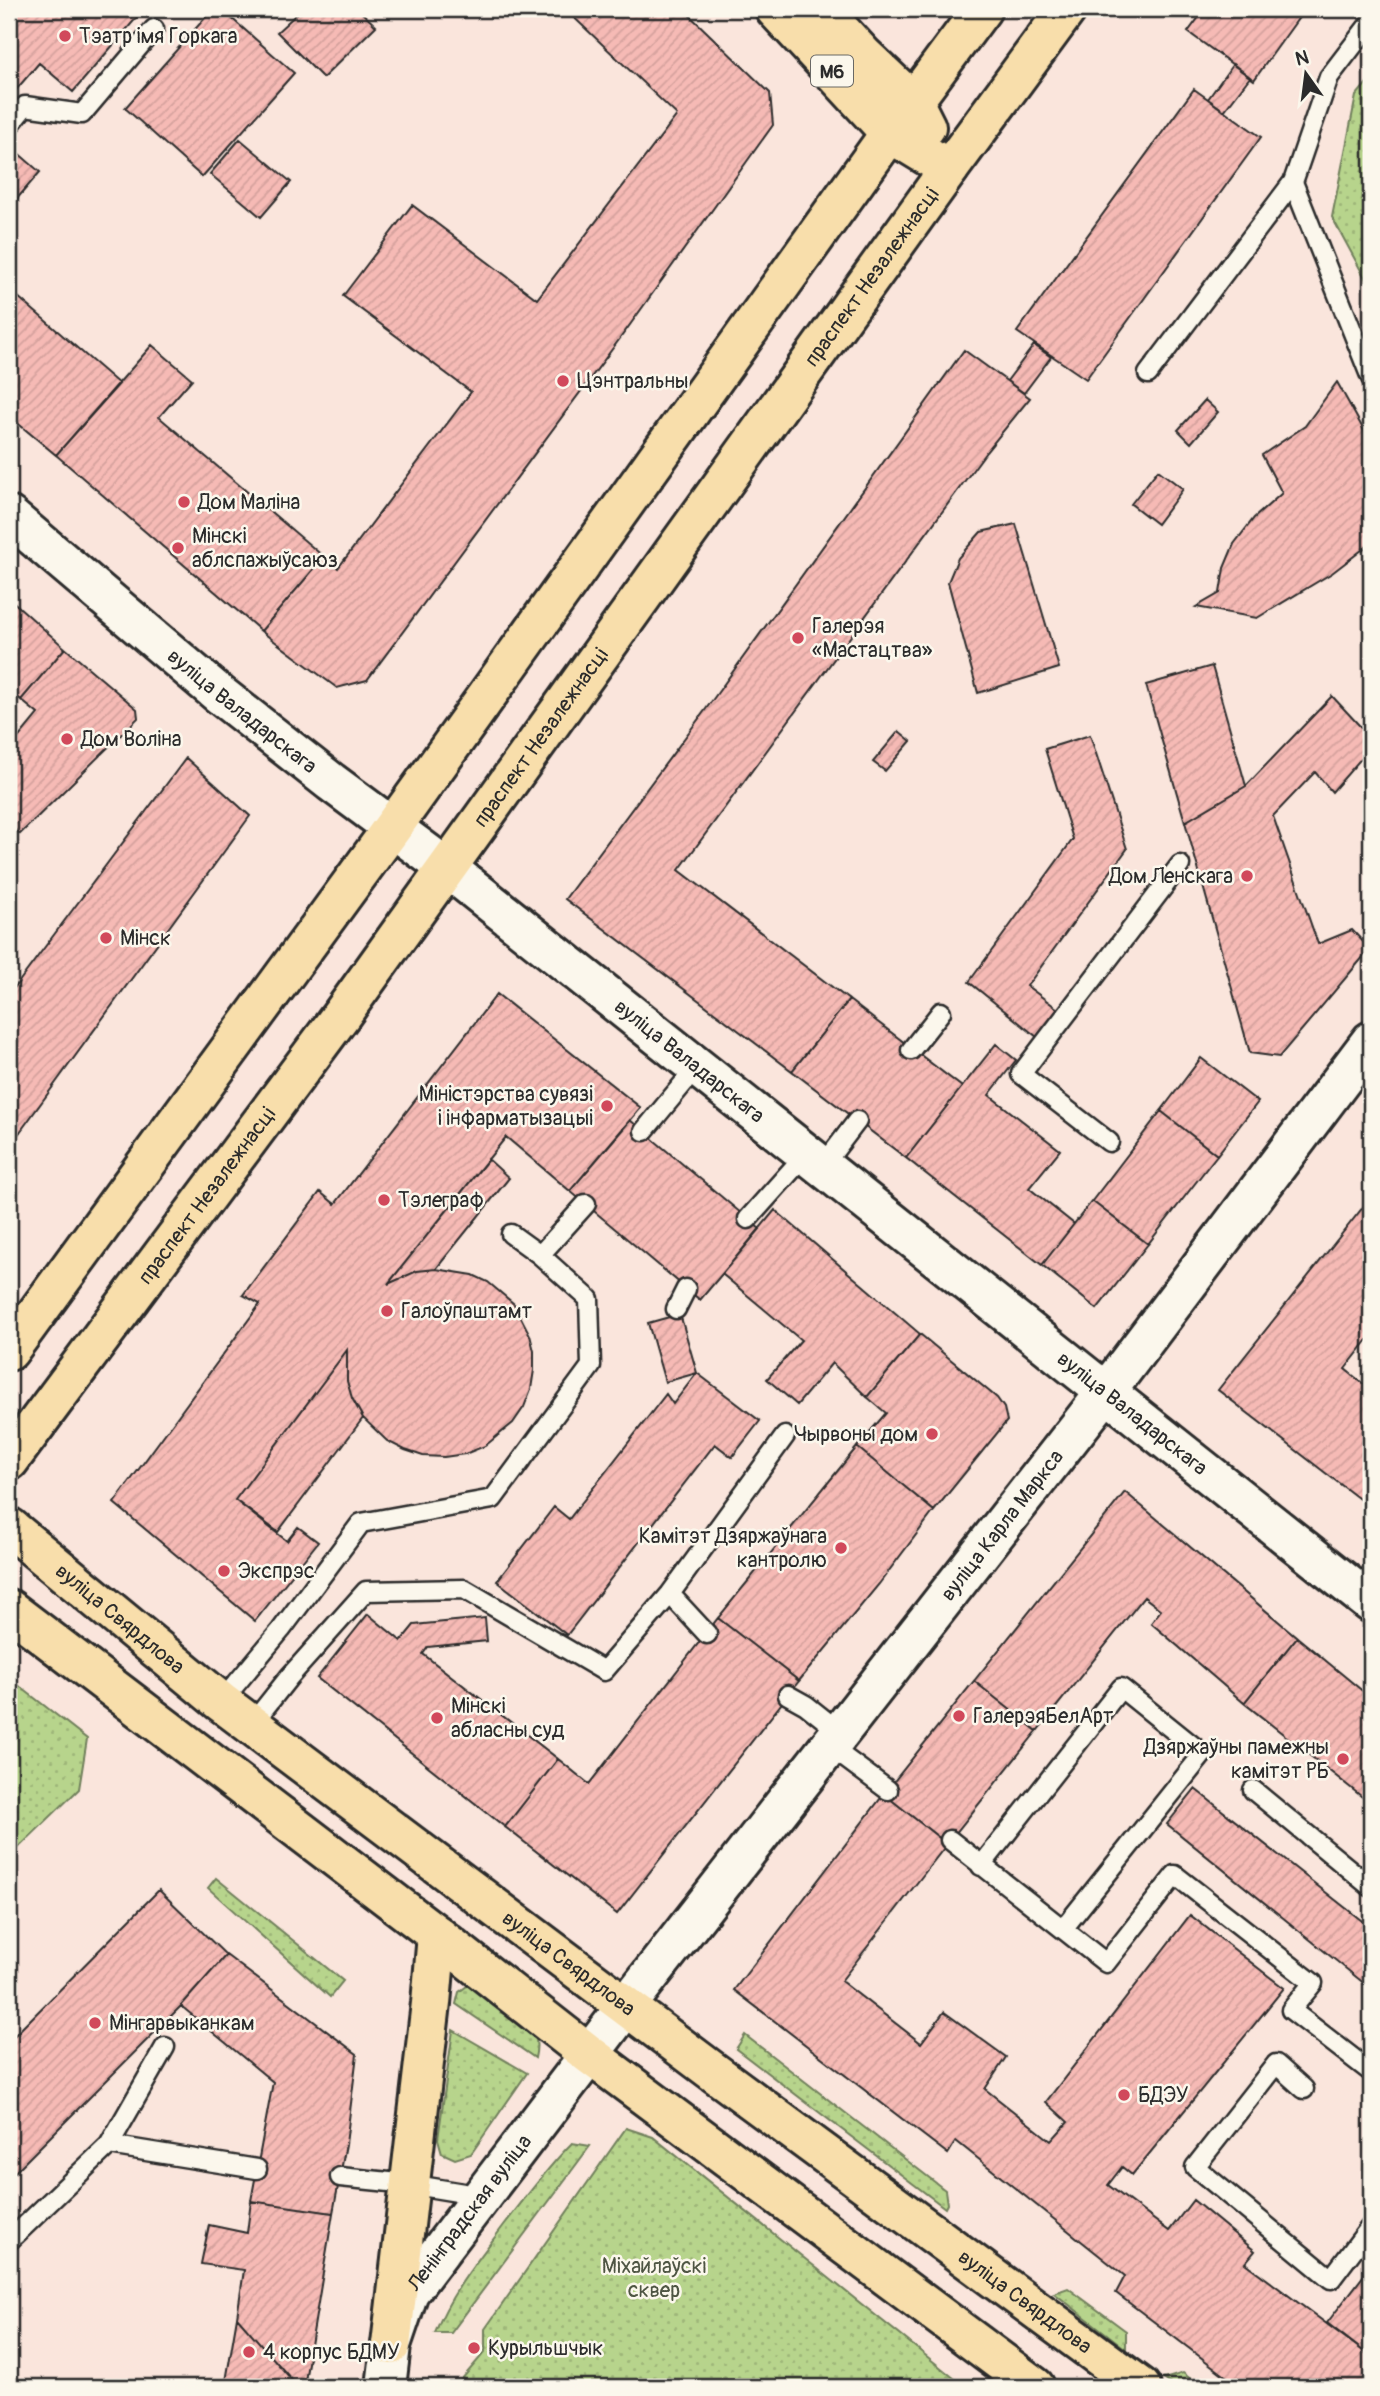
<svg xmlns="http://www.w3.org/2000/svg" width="1380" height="2396" font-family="Pangolin,sans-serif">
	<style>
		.green { fill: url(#green-dots); stroke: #71805c; stroke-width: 2 }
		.building { fill: url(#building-hatch); stroke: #2b2b2b; stroke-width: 2 }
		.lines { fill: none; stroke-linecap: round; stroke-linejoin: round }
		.service-casing { stroke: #2b2b2b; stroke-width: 23 }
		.tertiary-casing { stroke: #2b2b2b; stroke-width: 44 }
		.secondary-casing { stroke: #2b2b2b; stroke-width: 44 }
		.primary-casing { stroke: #2b2b2b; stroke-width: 44 }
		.service { stroke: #fbf7ec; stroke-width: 18 }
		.tertiary { stroke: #fbf7ec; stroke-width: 38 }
		.secondary { stroke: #fbf7ec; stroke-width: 38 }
		.primary { stroke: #f8deab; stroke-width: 38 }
		.poi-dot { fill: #d1495b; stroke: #fbf7ec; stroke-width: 2.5 }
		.labels { text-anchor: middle; stroke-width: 5; stroke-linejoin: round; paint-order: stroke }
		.shield { fill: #fbf7ec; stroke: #696865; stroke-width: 2 }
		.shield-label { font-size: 19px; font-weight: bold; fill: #2b2b2b }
		.poi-label { font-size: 21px; fill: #2b2b2b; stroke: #fbf7ec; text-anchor: start }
		.street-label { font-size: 21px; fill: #2b2b2b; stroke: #fbf7ec }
		.park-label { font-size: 21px; fill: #4e5543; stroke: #fbf7ec }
	</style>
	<defs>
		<pattern id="green-dots" width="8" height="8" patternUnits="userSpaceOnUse" patternTransform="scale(1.75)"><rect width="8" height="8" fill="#b7d48c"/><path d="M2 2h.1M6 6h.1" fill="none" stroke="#9eb679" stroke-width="1.8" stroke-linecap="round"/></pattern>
		<pattern id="building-hatch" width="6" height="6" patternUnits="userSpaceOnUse" patternTransform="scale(1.75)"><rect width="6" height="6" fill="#f6bab5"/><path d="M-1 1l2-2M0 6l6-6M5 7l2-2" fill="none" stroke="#d3a09c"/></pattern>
	</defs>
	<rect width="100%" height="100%" fill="#fae5dc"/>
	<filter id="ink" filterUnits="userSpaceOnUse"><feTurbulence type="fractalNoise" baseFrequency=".0143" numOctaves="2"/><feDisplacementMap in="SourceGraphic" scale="14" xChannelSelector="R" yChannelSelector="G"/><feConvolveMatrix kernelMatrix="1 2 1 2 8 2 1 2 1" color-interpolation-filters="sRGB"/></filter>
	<g filter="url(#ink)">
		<path class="green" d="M1371 78V289L1332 217 1356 96Z
			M9 1678 87 1739 79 1789 9 1857Z
			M216 1878 343 1981 330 1997 208 1888Z
			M467 1986H471L532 2030C538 2038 537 2049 535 2058L456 2004 459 1992Z
			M453 2030 527 2073 471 2154 455 2159 442 2153 438 2139Z
			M745 2035 945 2190 947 2204 945 2208 736 2049Z
			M626 2128 653 2137 965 2387H460L461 2380 485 2352V2329Z
			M572 2143 590 2146 451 2333H435C451 2292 478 2260 504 2225 526 2197 547 2168 572 2143Z
			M1068 2288 1126 2331V2349L1054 2293Z
			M1183 2373 1201 2387H1175L1164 2379Z"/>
		<path class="building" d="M9 9H144L73 92 39 63 9 98Z
			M213 9H221L294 73 202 177 125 108Z
			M302 9H358L376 26 323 78 277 32Z
			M565 9H683L770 93 773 125 627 329 367 680 337 688 261 631 324 557 338 568 471 392 343 296 412 205 537 299 677 115Z
			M1205 9H1305L1254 80 1188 32Z
			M1233 64 1250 77 1224 111 1208 99Z
			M1194 89 1261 137 1086 379 1017 332Z
			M240 139 291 182 261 217 210 174Z
			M9 145 40 172 9 208Z
			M9 289 17 296 9 305Z
			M17 296 119 384 56 455 9 416V305Z
			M152 345 192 379 159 417 324 557 261 631 56 455Z
			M1034 345 1051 357 1024 393 1007 381Z
			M964 350 1030 398 986 452 679 870 849 1000 792 1071 565 899 706 709Z
			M1337 382 1371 443V543L1332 573 1257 618 1196 607 1220 593 1224 568 1234 544 1254 518 1282 493 1262 455 1305 426Z
			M1205 400 1218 412 1191 443 1178 430Z
			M1158 470 1183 489 1157 524 1131 504Z
			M1016 524 1059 668 978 693 948 582 958 558 981 532Z
			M9 598 65 648 21 700 9 690Z
			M65 648 137 709 138 718 20 834 9 824V749L38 714 21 700Z
			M1212 666 1246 786 1185 822 1146 685Z
			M1332 696 1371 738V747L1332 792 1315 772 1273 816 1318 944 1352 930 1370 949 1279 1057 1250 1053 1185 822 1246 786Z
			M899 731 911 741 885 771 873 762Z
			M1090 735 1127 849 1027 986 1058 1009 1037 1037 969 982 1073 839 1045 749Z
			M186 758 250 816 9 1147V995Z
			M497 994 641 1108 570 1191 506 1137 388 1284 417 1271 436 1269 473 1275 488 1282 514 1304 530 1335 534 1351V1370L531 1389 524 1407 513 1423 485 1446 465 1454 444 1457 423 1456 405 1450 387 1441 363 1418 352 1398 347 1381V1350L235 1500 287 1541 298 1527 318 1542 255 1621 114 1503 260 1304 243 1295 320 1192 335 1204Z
			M849 1000 962 1087 906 1158 792 1071Z
			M996 1044 1016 1060 989 1095 1060 1150 1029 1188 1074 1224 1042 1265 906 1158Z
			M1201 1058 1258 1102 1217 1155 1161 1111Z
			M1161 1111 1217 1155 1148 1244 1092 1201Z
			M630 1120 760 1229 700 1300 570 1191Z
			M488 1159 509 1178 436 1269 417 1271 388 1284Z
			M1371 1197V1336L1345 1369 1371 1390V1508L1218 1390Z
			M1092 1201 1148 1244 1097 1309 1042 1265Z
			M775 1210 920 1334 867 1397 832 1363 797 1405 767 1379 801 1340 722 1274Z
			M680 1314 697 1373 665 1382 648 1323Z
			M920 1334 997 1398 1004 1408 1007 1421 934 1511 857 1447 886 1413 867 1397Z
			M347 1350V1381L352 1398 363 1418 278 1532 235 1500Z
			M697 1373 760 1421 732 1457 715 1444 567 1635 497 1581 554 1507 569 1519 666 1394 673 1404Z
			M857 1447 934 1511 879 1584 799 1681 718 1618Z
			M1125 1492 1297 1637 1244 1703 1151 1623 1161 1610 1144 1597 1037 1731 974 1681Z
			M368 1614 401 1641 414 1625 485 1618 487 1641 428 1647 423 1654 558 1759 505 1827 317 1678Z
			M718 1618 799 1681 617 1914 505 1827 558 1759 589 1784Z
			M1297 1637 1371 1698V1804L1244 1703Z
			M974 1681 1037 1731 947 1844 884 1794Z
			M1195 1789 1371 1928V1989L1167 1824Z
			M884 1794 947 1844 841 1981 921 2043 944 2012 1006 2057 985 2089 1051 2141 1068 2122 1046 2102 1190 1915 1284 1988 1132 2175 1122 2167 1108 2185 1169 2231 1193 2200 1255 2251 1245 2263 1371 2357V2387H1240L1116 2293 1125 2276 956 2141 948 2154 734 1990Z
			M159 1890 226 1955 181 2006 9 2178V2041Z
			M226 1955 357 2054 346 2144 333 2213 251 2201 273 2082 181 2006Z
			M251 2201 333 2213 304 2387H298L237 2317 244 2270 201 2264 209 2225 247 2233Z
			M1371 2266V2357L1327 2323Z
			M237 2317 298 2387H225Z"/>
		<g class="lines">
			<defs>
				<path id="service" d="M9 126 25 106 82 114 154 29
					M1293 182 1371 378
					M1148 374 1293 182 1329 77 1371 22
					M911 1050 941 1012
					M644 1131 697 1067
					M1109 1142 1021 1074 1180 865
					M822 1167 857 1121
					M748 1219 806 1154
					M540 1255 586 1204
					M676 1309 686 1289
					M670 1594 707 1634
					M788 1695 806 1705 840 1732
					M221 1702 281 1630 361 1523 493 1499 591 1366 589 1299 540 1255 511 1234
					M252 1724 290 1676 366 1591 464 1589 604 1671 670 1594 785 1436
					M829 1746 888 1790
					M1253 1790 1371 1887
					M950 1840 1106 1963 1175 1875 1313 1983 1291 2010 1371 2072
					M981 1866 1121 1688 1203 1754 1063 1929
					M1304 2089 1276 2064 1195 2167 1331 2279 1371 2226
					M109 2145 165 2047
					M340 2177 409 2184 482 2196
					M9 2241 109 2145 257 2169"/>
				<g id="tertiary">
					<path id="s1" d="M386 2387 391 2345 409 2292 627 2005"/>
				</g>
				<g id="secondary">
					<path id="s2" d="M9 516 219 694 331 782 447 868 1371 1603"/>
					<path id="s3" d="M627 2005 1106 1392 1371 1041"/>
				</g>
				<g id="primary">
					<path d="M775 9 890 133 949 169"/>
					<path d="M821 9 863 55 914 103 926 127"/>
					<path d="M9 1351 392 828 890 133 982 9"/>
					<path id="s4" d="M9 1461 342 1014 949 169 1067 9"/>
					<path id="s5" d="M9 1527 221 1702 715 2073 1141 2387"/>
					<path d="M9 1609 437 1935 590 2055 1035 2387"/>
					<path d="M391 2345 431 2003 437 1935"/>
				</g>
			</defs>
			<use href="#service" class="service-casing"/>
			<use href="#tertiary" class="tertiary-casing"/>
			<use href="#secondary" class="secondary-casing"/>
			<use href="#primary" class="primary-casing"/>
			<use href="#service" class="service"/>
			<use href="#tertiary" class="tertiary"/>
			<use href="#secondary" class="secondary"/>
			<use href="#primary" class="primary"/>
		</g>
	</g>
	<g class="poi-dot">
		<circle cx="65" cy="36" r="7"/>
		<circle cx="563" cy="381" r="7"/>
		<circle cx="184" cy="502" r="7"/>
		<circle cx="178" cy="548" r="7"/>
		<circle cx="798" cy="638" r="7"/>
		<circle cx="67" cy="739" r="7"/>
		<circle cx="1247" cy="876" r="7"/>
		<circle cx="106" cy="938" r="7"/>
		<circle cx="607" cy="1106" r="7"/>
		<circle cx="384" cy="1200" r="7"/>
		<circle cx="387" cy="1311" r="7"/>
		<circle cx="932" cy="1434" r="7"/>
		<circle cx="841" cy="1548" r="7"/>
		<circle cx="224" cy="1571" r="7"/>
		<circle cx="959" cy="1716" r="7"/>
		<circle cx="437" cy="1718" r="7"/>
		<circle cx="1343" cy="1759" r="7"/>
		<circle cx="95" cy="2023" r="7"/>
		<circle cx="1124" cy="2095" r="7"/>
		<circle cx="474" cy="2348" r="7"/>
		<circle cx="249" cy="2352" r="7"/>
	</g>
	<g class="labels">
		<rect class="shield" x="811" y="55.5" width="42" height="31" rx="5"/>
		<g class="shield-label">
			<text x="832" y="78">М6</text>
		</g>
		<g class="poi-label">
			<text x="79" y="43">Тэатр імя Горкага</text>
			<text x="577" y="388">Цэнтральны</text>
			<text x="198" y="509">Дом Маліна</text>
			<text x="192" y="543">Мінскі<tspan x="192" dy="24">аблспажыўсаюз</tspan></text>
			<text x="812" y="633">Галерэя<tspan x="812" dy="24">«Мастацтва»</tspan></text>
			<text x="81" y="746">Дом Воліна</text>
			<text x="1233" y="883" text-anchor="end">Дом Ленскага</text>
			<text x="120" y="945">Мінск</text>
			<text x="593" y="1101" text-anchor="end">Міністэрства сувязі<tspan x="593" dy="24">і інфарматызацыі</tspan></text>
			<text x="398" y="1207">Тэлеграф</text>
			<text x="401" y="1318">Галоўпаштамт</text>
			<text x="918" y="1441" text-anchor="end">Чырвоны дом</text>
			<text x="827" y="1543" text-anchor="end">Камітэт Дзяржаўнага<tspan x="827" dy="24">кантролю</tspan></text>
			<text x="238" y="1578">Экспрэс</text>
			<text x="451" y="1713">Мінскі<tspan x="451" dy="24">абласны суд</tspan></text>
			<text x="973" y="1723">ГалерэяБелАрт</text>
			<text x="1329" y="1754" text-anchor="end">Дзяржаўны памежны<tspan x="1329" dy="24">камітэт РБ</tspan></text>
			<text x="109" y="2030">Мінгарвыканкам</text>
			<text x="1138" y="2102">БДЭУ</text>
			<text x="488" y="2355">Курыльшчык</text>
			<text x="263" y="2359">4 корпус БДМУ</text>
		</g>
		<g class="street-label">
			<text dy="7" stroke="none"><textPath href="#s4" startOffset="1465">праспект Незалежнасці</textPath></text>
			<text dy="7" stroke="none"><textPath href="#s2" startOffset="304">вуліца Валадарскага</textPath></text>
			<text dy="7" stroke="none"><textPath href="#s4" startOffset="898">праспект Незалежнасці</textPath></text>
			<text dy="7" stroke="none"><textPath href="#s2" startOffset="872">вуліца Валадарскага</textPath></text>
			<text dy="7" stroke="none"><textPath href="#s4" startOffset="331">праспект Незалежнасці</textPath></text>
			<text dy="7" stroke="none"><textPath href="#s2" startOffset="1438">вуліца Валадарскага</textPath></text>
			<text dy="7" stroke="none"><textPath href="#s3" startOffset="609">вуліца Карла Маркса</textPath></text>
			<text dy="7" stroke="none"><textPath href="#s5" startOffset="144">вуліца Свярдлова</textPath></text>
			<text dy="7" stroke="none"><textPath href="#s5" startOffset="710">вуліца Свярдлова</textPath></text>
			<text dy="7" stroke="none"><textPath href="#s1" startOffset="198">Ленінградская вуліца</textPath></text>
			<text dy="7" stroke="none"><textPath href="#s5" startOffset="1278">вуліца Свярдлова</textPath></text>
		</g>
		<g class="park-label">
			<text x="654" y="2273">Міхайлаўскі<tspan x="654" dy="24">сквер</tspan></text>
		</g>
	</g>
	<rect width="1380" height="2396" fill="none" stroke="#fbf7ec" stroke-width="35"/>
	<rect x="18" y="18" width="1345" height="2361" fill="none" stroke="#2b2b2b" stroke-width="2.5" filter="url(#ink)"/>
	<g transform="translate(1306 74) rotate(346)" stroke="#fbf7ec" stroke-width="5" paint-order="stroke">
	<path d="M0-5L12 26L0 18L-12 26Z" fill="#2b2b2b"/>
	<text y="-10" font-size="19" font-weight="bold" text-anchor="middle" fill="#2b2b2b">N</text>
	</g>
</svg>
